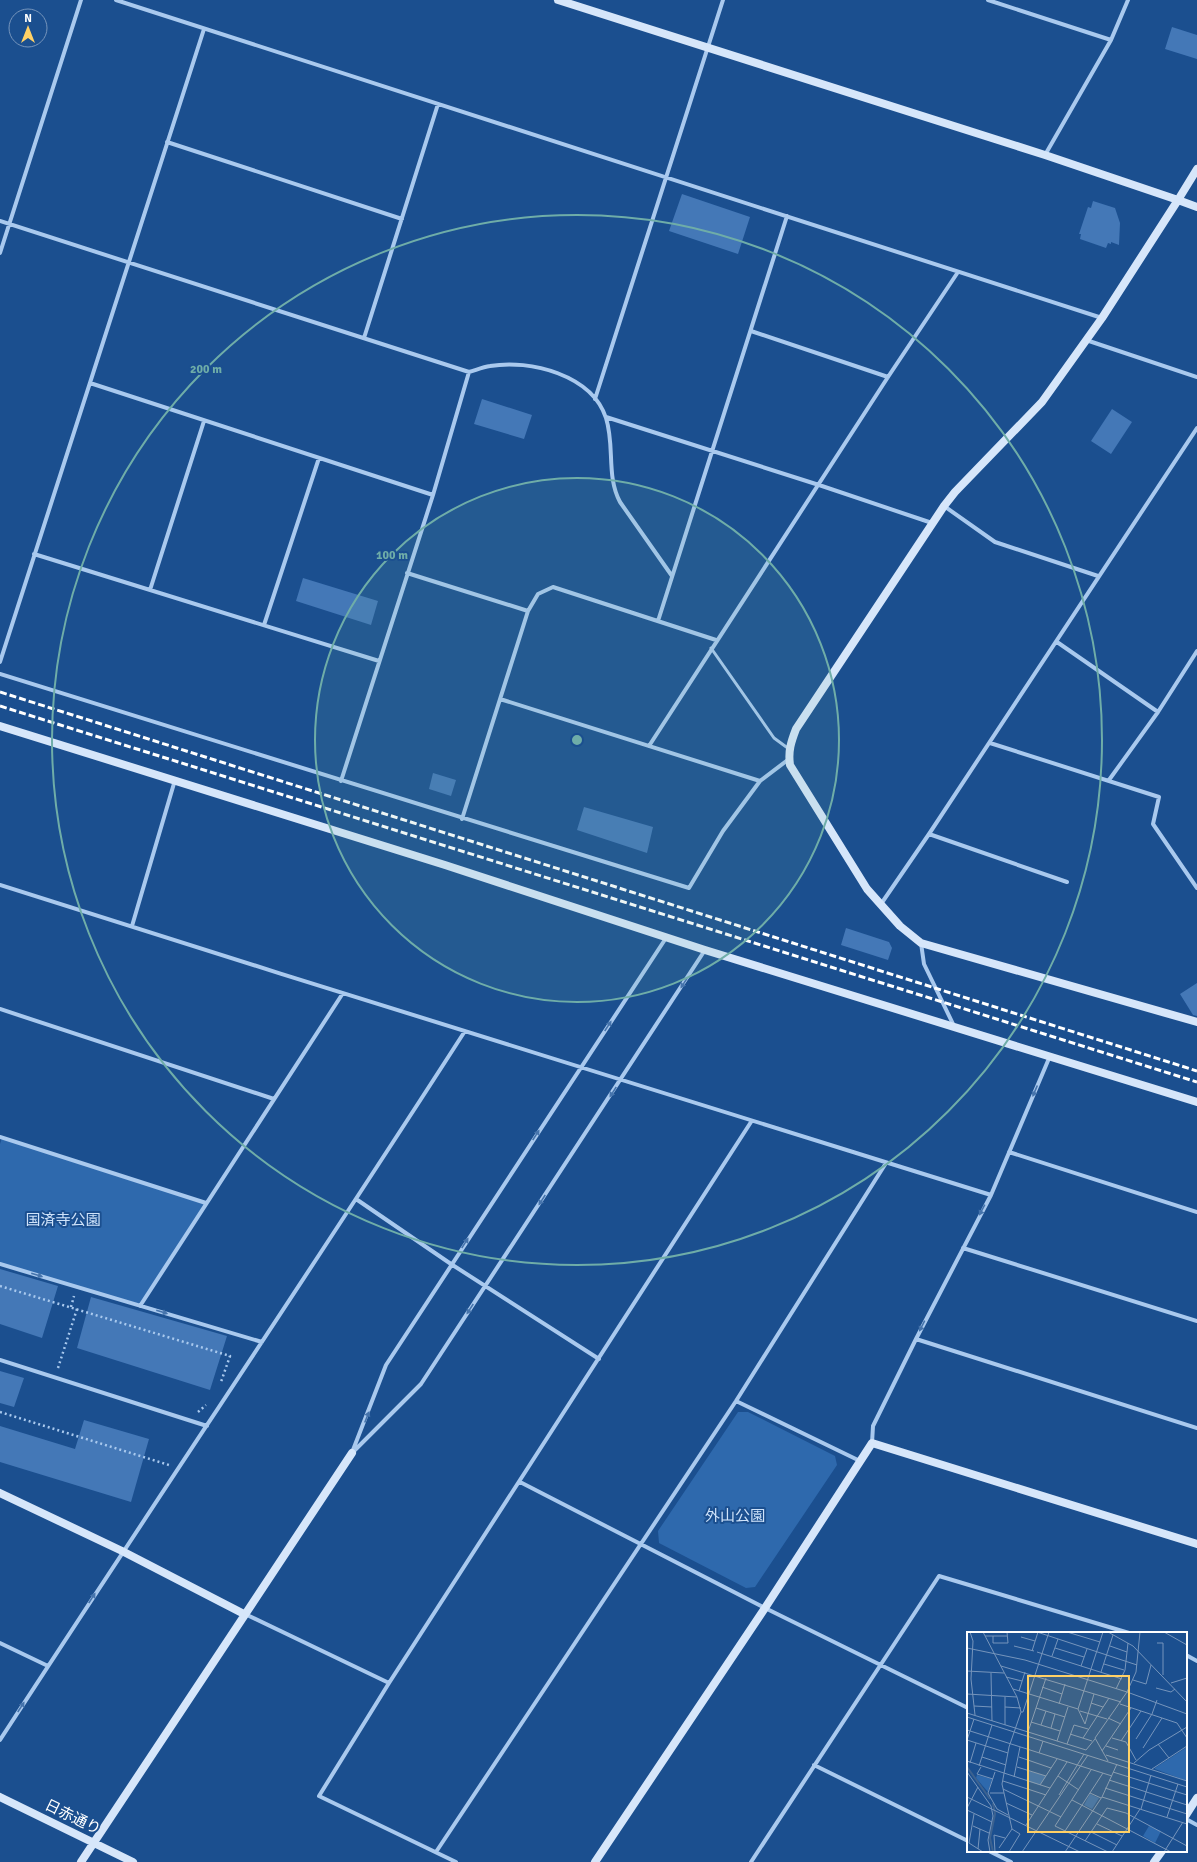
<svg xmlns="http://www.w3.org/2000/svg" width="1197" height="1862" font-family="Signika,'Noto Sans JP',sans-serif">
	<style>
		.green { fill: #2e69ad }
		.building { fill: #4478b7 }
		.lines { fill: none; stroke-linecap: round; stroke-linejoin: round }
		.path { stroke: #a9c9ee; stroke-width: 2.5; stroke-dasharray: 2 3; stroke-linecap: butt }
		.lane { stroke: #a9c9ee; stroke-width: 3 }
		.street { stroke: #a9c9ee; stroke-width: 4 }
		.secondary { stroke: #d6e6fa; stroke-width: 8 }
		.rail { stroke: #fff; stroke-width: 3; stroke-dasharray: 7 3; stroke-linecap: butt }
		.oneway { fill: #4674ac }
		.ring { fill: none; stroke: #6fada8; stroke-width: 2 }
		.labels { text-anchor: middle; stroke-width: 4; stroke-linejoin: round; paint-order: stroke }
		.park-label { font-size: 15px; fill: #cfe3fa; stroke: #1b4f8f }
		.street-label { font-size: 15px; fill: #fff; stroke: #1b4f8f }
		.inset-river { fill: none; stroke: #3c6290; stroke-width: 2 }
		.inset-road { fill: none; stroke: #7695bc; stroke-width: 1 }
		.view { fill: #ffd166; fill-opacity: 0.15; stroke: #ffd166; stroke-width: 2 }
		.inset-edge { fill: none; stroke: #fff; stroke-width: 2 }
		.centre { fill: #6fada8; stroke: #1b4f8f; stroke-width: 2 }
		.ring-label { font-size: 12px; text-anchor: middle; font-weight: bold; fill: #6fada8; stroke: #1b4f8f; stroke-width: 4; stroke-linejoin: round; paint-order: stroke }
	</style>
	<rect width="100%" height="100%" fill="#1b4f8f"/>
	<path class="green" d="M2 1138 206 1203 140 1306 0 1264V1144Z
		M738 1412H748L835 1456 837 1465 755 1587 746 1588 659 1543 658 1531Z"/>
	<path class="building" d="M1172 27 1197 35V59L1165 49Z
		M682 194 750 217 738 254 669 231Z
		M1093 201 1115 208 1120 223 1119 245 1111 242V244L1108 243 1106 248 1080 239 1081 234H1079L1088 207 1091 208Z
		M482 399 532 415 524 439 474 424Z
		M1112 409 1132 422 1111 454 1091 441Z
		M303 578 378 601 371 625 296 601Z
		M433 773 456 780 451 796 429 789Z
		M584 807 653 827 647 853 577 830Z
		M846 928 889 942 892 948 888 960 841 945Z
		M1197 983V1016L1193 1015 1180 994Z
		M0 1269 58 1286 42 1338 0 1324Z
		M91 1297 227 1336 210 1390 77 1348Z
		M0 1371 24 1378 14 1407 0 1403Z
		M84 1420 149 1439 131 1502 0 1462V1426L75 1449Z"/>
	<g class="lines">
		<path class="path" d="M0 1286 230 1356 221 1382
			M71 1307 74 1296
			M58 1368 77 1309
			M0 1412 169 1465
			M198 1412 206 1405"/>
		<path class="lane" d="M711 648 774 738 789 749"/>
		<path class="street" d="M116 0 1102 318
			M988 0 1111 40
			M167 142 402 219
			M1045 155 1111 40 1128 0
			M0 221 469 372C476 370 483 367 490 366 530 359 592 375 606 418 615 446 606 476 620 502L672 576
			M0 253 81 0
			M751 331 888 377
			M364 338 438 104
			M1086 340 1197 377
			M90 383 433 495
			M595 399 723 0
			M606 417 819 485 932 523
			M944 506 995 542 1098 576
			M34 554 379 661
			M407 573 528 611
			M150 590 204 421
			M658 621 787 216
			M264 625 319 458
			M1057 642 1158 712
			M0 662 204 29
			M0 674 689 888 723 831 760 781 789 759
			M500 699 760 781
			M990 743 1159 797 1153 824 1197 888
			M649 746 888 377 958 272
			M1109 780 1158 712 1197 651
			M341 781 433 495 469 372
			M462 819 528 611 538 594 553 587 716 640
			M929 834 1067 882
			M0 885C330 989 659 1094 991 1195
			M881 904 929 834 1197 428
			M132 926 175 780
			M921 943 924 964 954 1026
			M0 1009 274 1099
			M0 1137 206 1203
			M1009 1152 1197 1212
			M356 1199 451 1264 599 1359
			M963 1248 1197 1321
			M0 1264 262 1342
			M140 1306 343 993
			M916 1339 1197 1428
			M0 1360 207 1426
			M736 1401 860 1461
			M872 1443 873 1426 916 1339 991 1195 1050 1056
			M353 1450 386 1365 666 938
			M352 1453 421 1384 705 950
			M520 1482 765 1608 968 1708
			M245 1614 389 1683
			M0 1643 48 1666
			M1186 1655 1197 1661
			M0 1740C154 1503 312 1269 465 1031
			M814 1765 968 1841
			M1186 1819 1197 1825
			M989 1851 1011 1862
			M436 1852 736 1401 886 1163
			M456 1862 319 1796 389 1683 751 1122
			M751 1862 939 1576 1129 1633"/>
		<path class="secondary" d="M558 0 1045 155 1178 200 1197 169
			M1197 207 1178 200 1102 318 1042 402 955 492 944 506 796 729C791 742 788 751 790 765L867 889 900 926 921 943 1197 1022
			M0 726 445 865 705 950 1197 1102
			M0 1493 122 1551 244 1614
			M0 1797 133 1862
			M1186 1815 1197 1798
			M81 1862 352 1453
			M595 1862 765 1608 872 1443 1197 1544
			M1154 1862 1162 1851"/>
		<path class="rail" d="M0 692 1197 1071
			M0 706 1197 1082"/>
	</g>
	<defs><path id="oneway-solid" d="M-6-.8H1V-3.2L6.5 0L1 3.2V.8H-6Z"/></defs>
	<g class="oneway">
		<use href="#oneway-solid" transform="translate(684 983) rotate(123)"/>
		<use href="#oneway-solid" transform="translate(608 1026) rotate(-57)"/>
		<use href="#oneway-solid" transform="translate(1035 1091) rotate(113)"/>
		<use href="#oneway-solid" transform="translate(613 1092) rotate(123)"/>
		<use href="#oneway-solid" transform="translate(536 1135) rotate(-57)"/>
		<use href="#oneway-solid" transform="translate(542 1200) rotate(123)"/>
		<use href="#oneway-solid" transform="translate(982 1210) rotate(118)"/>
		<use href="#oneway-solid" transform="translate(465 1243) rotate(-57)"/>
		<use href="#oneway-solid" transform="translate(37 1275) rotate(17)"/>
		<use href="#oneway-solid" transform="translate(470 1309) rotate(123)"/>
		<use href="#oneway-solid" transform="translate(162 1312) rotate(17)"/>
		<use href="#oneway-solid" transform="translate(922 1326) rotate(117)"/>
		<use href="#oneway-solid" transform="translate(367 1417) rotate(-68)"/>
		<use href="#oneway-solid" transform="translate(92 1598) rotate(-57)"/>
		<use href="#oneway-solid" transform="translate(21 1707) rotate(-57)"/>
	</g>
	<circle cx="577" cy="740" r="262" fill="#6fada8" fill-opacity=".12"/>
	<g class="ring">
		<circle cx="577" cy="740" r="262"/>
		<circle cx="577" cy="740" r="525"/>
	</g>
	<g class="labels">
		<g class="park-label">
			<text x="63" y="1225">国済寺公園</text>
			<text x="735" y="1521">外山公園</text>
		</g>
		<g class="street-label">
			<text transform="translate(73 1817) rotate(26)" y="5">日赤通り</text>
		</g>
	</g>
	<g transform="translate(967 1632)">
		<rect width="220" height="220" fill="#1b4f8f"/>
		<path d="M220 115V149L188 137V136ZM62 139 79 144 73 153 59 149ZM10 143 25 147 21 160 9 146ZM123 162 132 166 125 177 117 173ZM182 194 194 199 188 211 176 204Z" fill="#2e69ad"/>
		<path class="inset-river" d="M0 135 23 167M26 220 23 206 28 182 26 171"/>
		<path class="inset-road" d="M3 0 6 9 4 47 8 83M16 0 50 65 54 80 42 115 35 152 45 197 53 202 42 220M70 0 170 33M100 0 133 10M141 0 166 14 220 70M197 0 220 13M18 4H40M26 4V11H41L40 0M54 5 68 9M190 11H196V43M47 14 67 19M143 14 160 20M0 16 58 28 160 60 169 40 173 0M88 16 117 25M65 19 71 0M70 20 155 47M85 24 91 7M137 32 157 38M34 34 154 70M114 34 120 17M0 39 37 41M134 40 146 3M24 41 25 89M39 45 55 49M166 48 179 52 184 33M204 51 220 46M75 55 95 62M189 56 204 60 208 57M46 57 111 77M149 57 158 38 161 11M52 59 58 40M0 62 50 65M124 71 136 75M92 72 98 52M153 72 210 91 220 106M7 74 25 75M38 75 54 76M69 76 98 85M113 79 140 87M54 80H56L82 0M0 81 119 118 128 107M0 85 220 155M141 86 154 92M64 90 93 99M118 92 111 77 136 0M118 92 127 62M38 93V65M74 93 79 79M84 96 88 82M0 98 145 144M61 100 79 46M103 102 125 109M116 106 142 66M145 106 159 110 169 128M169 107 185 82 190 68M0 108 41 121M0 108 7 87M90 109 101 75M154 109 174 79M100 112 107 93 121 97M191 112 202 126M139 114 151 118M176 116 195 86M135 119 164 76M72 121 76 109M139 123 220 149M15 125 39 133M52 125 84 136M0 129 83 156M141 129 128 106 160 60 220 82M3 131 9 111M167 131 182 118 220 95M12 134 25 93M14 135 10 142 26 147M50 135 79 144M185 137 220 114M124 138 88 194 141 220M0 140 24 174 26 184 21 208 23 220M28 140 21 161 30 177 41 183M146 140 220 163M91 144 112 158M47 145 53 115M142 148 220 173M36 149 79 163M73 153 90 127M138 156 220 182M36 157 94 185M23 161H37M123 161 134 166M92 163 117 122M0 165 113 220M135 165 220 192M105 168 204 220M39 171 65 183M0 176 11 155M174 177 184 143M0 178 25 190M7 182 2 211 16 220M200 185 211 152M130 192 155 204M59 193 100 130M6 194 22 201M98 199 136 141M124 200 150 213M118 209 140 176 159 181 220 214M32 216 45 197M11 217 13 197M28 220 27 203 38 206M55 220 121 123M98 220 135 165 150 132M145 220 173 177M197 220 216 190"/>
		<path class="view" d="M61 44H162V200H61Z"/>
		<rect width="220" height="220" class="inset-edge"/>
	</g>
	<circle cx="577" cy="740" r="6" class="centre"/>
	<g class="ring-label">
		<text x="206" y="373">200 m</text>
		<text x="392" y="559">100 m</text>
	</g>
	<g transform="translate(28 28)"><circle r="19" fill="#1b4f8f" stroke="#7695bc"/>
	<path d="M0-3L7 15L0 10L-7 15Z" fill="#ffd166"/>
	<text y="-6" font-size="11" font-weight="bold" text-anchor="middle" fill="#ffffff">N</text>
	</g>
</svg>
